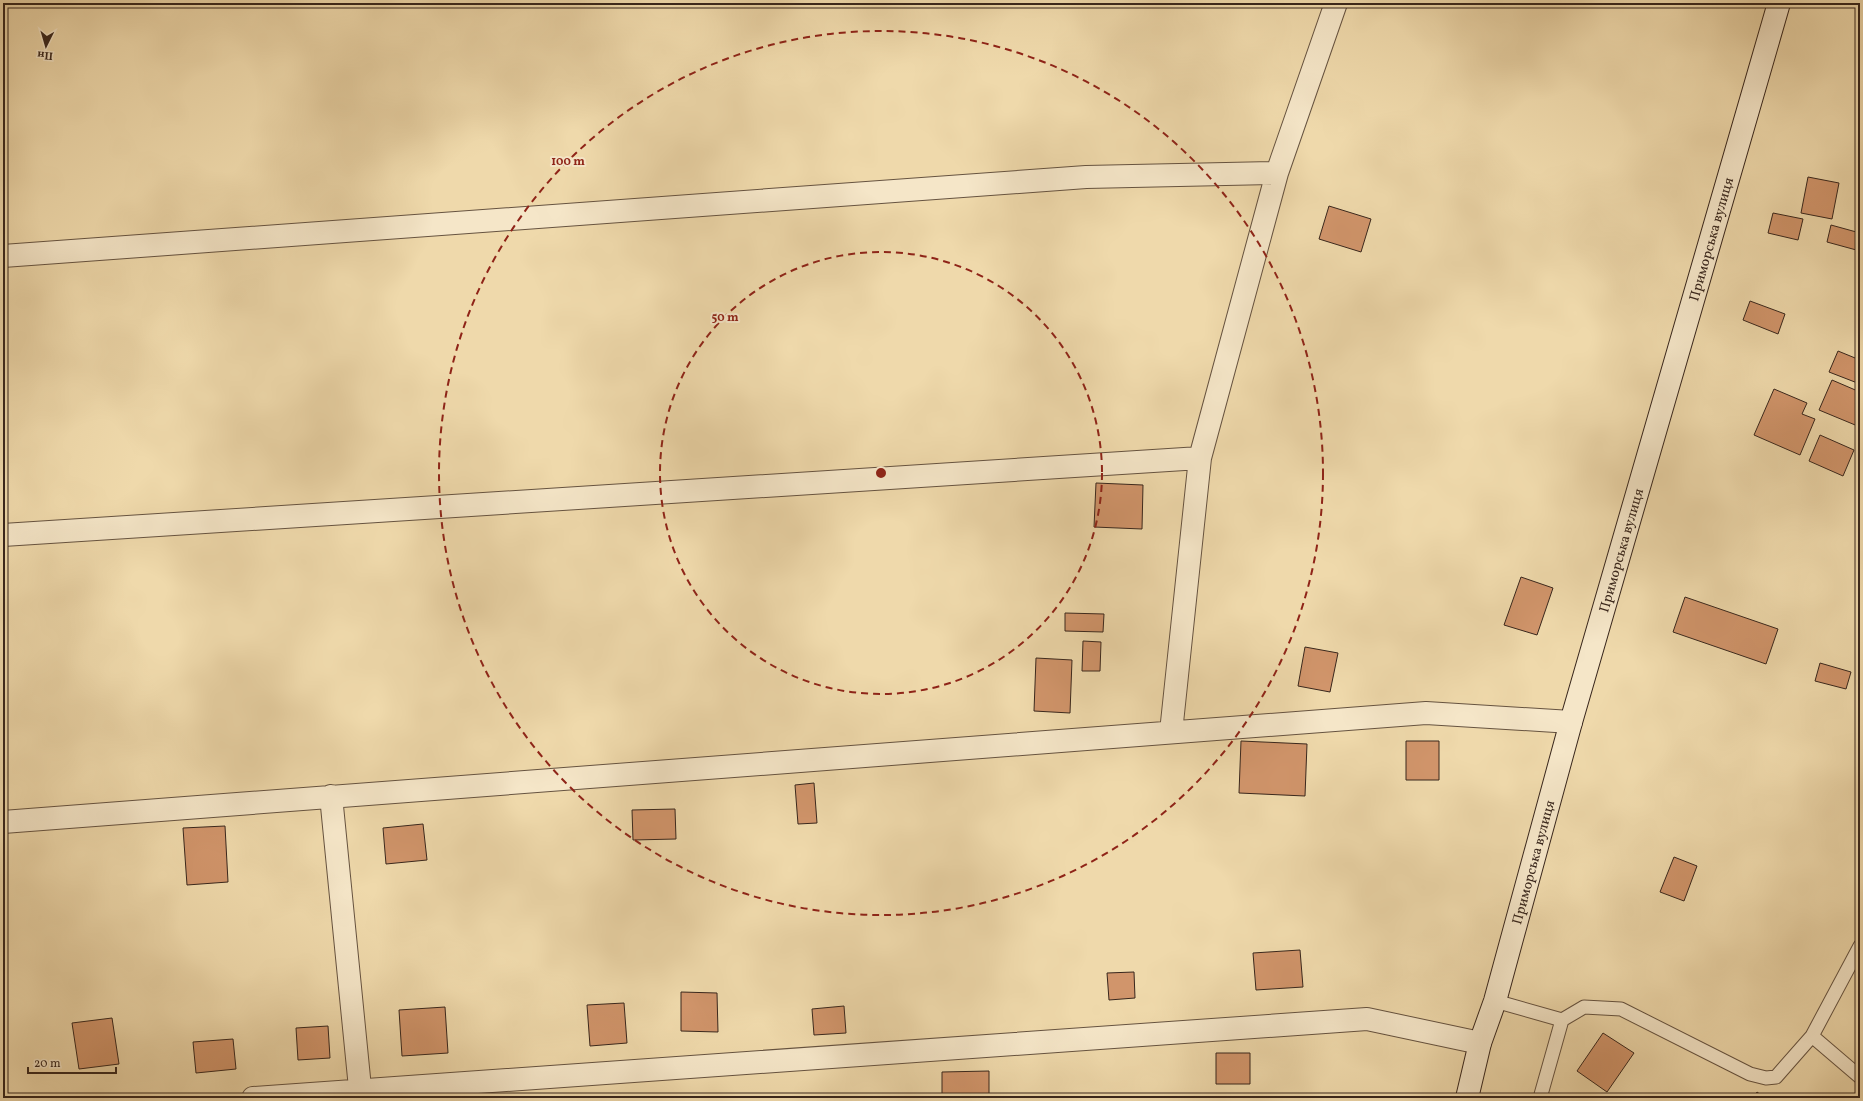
<svg xmlns="http://www.w3.org/2000/svg" width="1863" height="1101" font-family="Vollkorn,serif">
	<style>
		.building { fill: #d1956b; stroke: #38261c }
		.lines { fill: none; stroke-linecap: round; stroke-linejoin: round }
		.lane-casing { stroke: #665340; stroke-width: 15 }
		.street-casing { stroke: #665340; stroke-width: 24 }
		.secondary-casing { stroke: #38261c; stroke-width: 24 }
		.lane { stroke: #f5e6c8; stroke-width: 13 }
		.street { stroke: #f5e6c8; stroke-width: 22 }
		.secondary { stroke: #f5e6c8; stroke-width: 22 }
		.ring { fill: none; stroke: #8f2418; stroke-width: 2; stroke-dasharray: 7 5 }
		.labels { text-anchor: middle; stroke-width: 4; stroke-linejoin: round; paint-order: stroke }
		.street-label { font-size: 14px; fill: #38261c; stroke: #f5e6c8 }
		.centre { fill: #8f2418; stroke: #f5e6c8; stroke-width: 2 }
		.ring-label { font-size: 12px; text-anchor: middle; font-weight: bold; fill: #8f2418; stroke: #f5e6c8; stroke-width: 4; stroke-linejoin: round; paint-order: stroke }
	</style>
	<rect width="100%" height="100%" fill="#efd9ab"/>
	<filter id="stains"><feTurbulence type="fractalNoise" baseFrequency=".005" numOctaves="4"/><feColorMatrix values="0 0 0 0 .2 0 0 0 0 .09 0 0 0 0 .02 0 0 0 .5 -.17"/></filter>
	<radialGradient id="worn" r=".72"><stop offset=".6" stop-color="#630" stop-opacity="0"/><stop offset="1" stop-color="#630" stop-opacity=".3"/></radialGradient>
	<path class="building" d="M1808 177 1839 183 1832 219 1801 213Z
		M1329 206 1371 219 1361 252 1319 239Z
		M1773 213 1803 219 1798 240 1768 233Z
		M1831 225 1860 233V251L1827 242Z
		M1750 301 1785 314 1778 334 1743 320Z
		M1838 351 1860 360V384L1829 372Z
		M1832 380 1860 392V427L1819 410Z
		M1774 389 1807 403 1802 414 1815 419 1800 455 1754 435Z
		M1820 435 1854 450 1843 476 1809 461Z
		M1096 483 1143 485 1142 529 1094 527Z
		M1521 577 1553 588 1537 635 1504 625Z
		M1685 597 1778 629 1766 664 1673 632Z
		M1065 613 1104 614 1103 632 1065 631Z
		M1083 641 1101 642 1100 671H1082Z
		M1305 647 1338 653 1330 692 1298 686Z
		M1036 658 1072 660 1070 713 1034 711Z
		M1820 663 1851 672 1846 689 1815 681Z
		M1241 741 1307 744 1305 796 1239 793Z
		M1406 741H1439V780H1406Z
		M814 783 817 823 798 824 795 785Z
		M675 809 676 839 633 840 632 810Z
		M423 824 427 860 386 864 383 828Z
		M225 826 228 882 187 885 183 828Z
		M1674 857 1697 866 1684 901 1660 892Z
		M1300 950 1303 987 1256 990 1253 953Z
		M1134 972 1135 998 1109 1000 1107 973Z
		M681 992 717 993 718 1032 681 1031Z
		M624 1003 627 1043 590 1046 587 1005Z
		M844 1006 846 1033 814 1035 812 1009Z
		M445 1007 448 1053 402 1056 399 1010Z
		M112 1018 119 1064 79 1069 72 1023Z
		M328 1026 330 1058 298 1060 296 1028Z
		M1603 1033 1634 1053 1607 1092 1577 1071Z
		M233 1039 236 1069 196 1073 193 1042Z
		M1216 1053H1250V1084H1216Z
		M989 1071V1098H942V1072Z
		M1757 1092 1765 1098H1753Z"/>
	<g class="lines">
		<defs>
			<path id="lane" d="M1495 1001 1562 1020
				M1812 1036 1860 1077
				M1540 1098 1562 1020 1584 1007 1621 1009 1750 1074 1766 1078 1776 1077 1812 1036 1860 946"/>
			<path id="street" d="M3 256 1086 177 1277 173
				M3 535 1200 458
				M1171 732 1200 458 1277 173 1336 3
				M331 796 361 1098
				M3 822 1426 713 1571 722
				M253 1098 1367 1019 1480 1043"/>
			<g id="secondary">
				<path id="s1" d="M1467 1098 1480 1043 1495 1001 1571 722 1779 3"/>
			</g>
		</defs>
		<use href="#lane" class="lane-casing"/>
		<use href="#street" class="street-casing"/>
		<use href="#secondary" class="secondary-casing"/>
		<use href="#lane" class="lane"/>
		<use href="#street" class="street"/>
		<use href="#secondary" class="secondary"/>
	</g>
	<g class="ring">
		<circle cx="881" cy="473" r="221"/>
		<circle cx="881" cy="473" r="442"/>
	</g>
	<g class="labels">
		<g class="street-label">
			<text dy="5" stroke="none"><textPath href="#s1" startOffset="893">Приморська вулиця</textPath></text>
			<text dy="5" stroke="none"><textPath href="#s1" startOffset="569">Приморська вулиця</textPath></text>
			<text dy="5" stroke="none"><textPath href="#s1" startOffset="245">Приморська вулиця</textPath></text>
		</g>
	</g>
	<circle cx="881" cy="473" r="6" class="centre"/>
	<g class="ring-label">
		<text x="568" y="165">100 m</text>
		<text x="725" y="321">50 m</text>
	</g>
	<rect width="1863" height="1101" fill="none" stroke="#efd9ab" stroke-width="16"/>
	<rect x="4" y="4" width="1855" height="1093" fill="none" stroke="#38261c" stroke-width="2"/>
	<rect x="8" y="8" width="1847" height="1085" fill="none" stroke="#38261c"/>
	<g transform="translate(46 46) rotate(185)" stroke="#f5e6c8" stroke-width="3" paint-order="stroke">
	<path d="M0-3L7 15L0 10L-7 15Z" fill="#38261c"/>
	<text y="-6" font-size="11" font-weight="bold" text-anchor="middle" fill="#38261c">Пн</text>
	</g>
	<path d="M28 1067v6h88v-6" fill="none" stroke="#38261c" stroke-width="2"/>
	<text x="34" y="1067" font-size="12" fill="#38261c" stroke="#f5e6c8" stroke-width="3" paint-order="stroke">20 m</text>
	<rect width="100%" height="100%" filter="url(#stains)"/>
	<rect width="100%" height="100%" fill="url(#worn)"/>
</svg>
